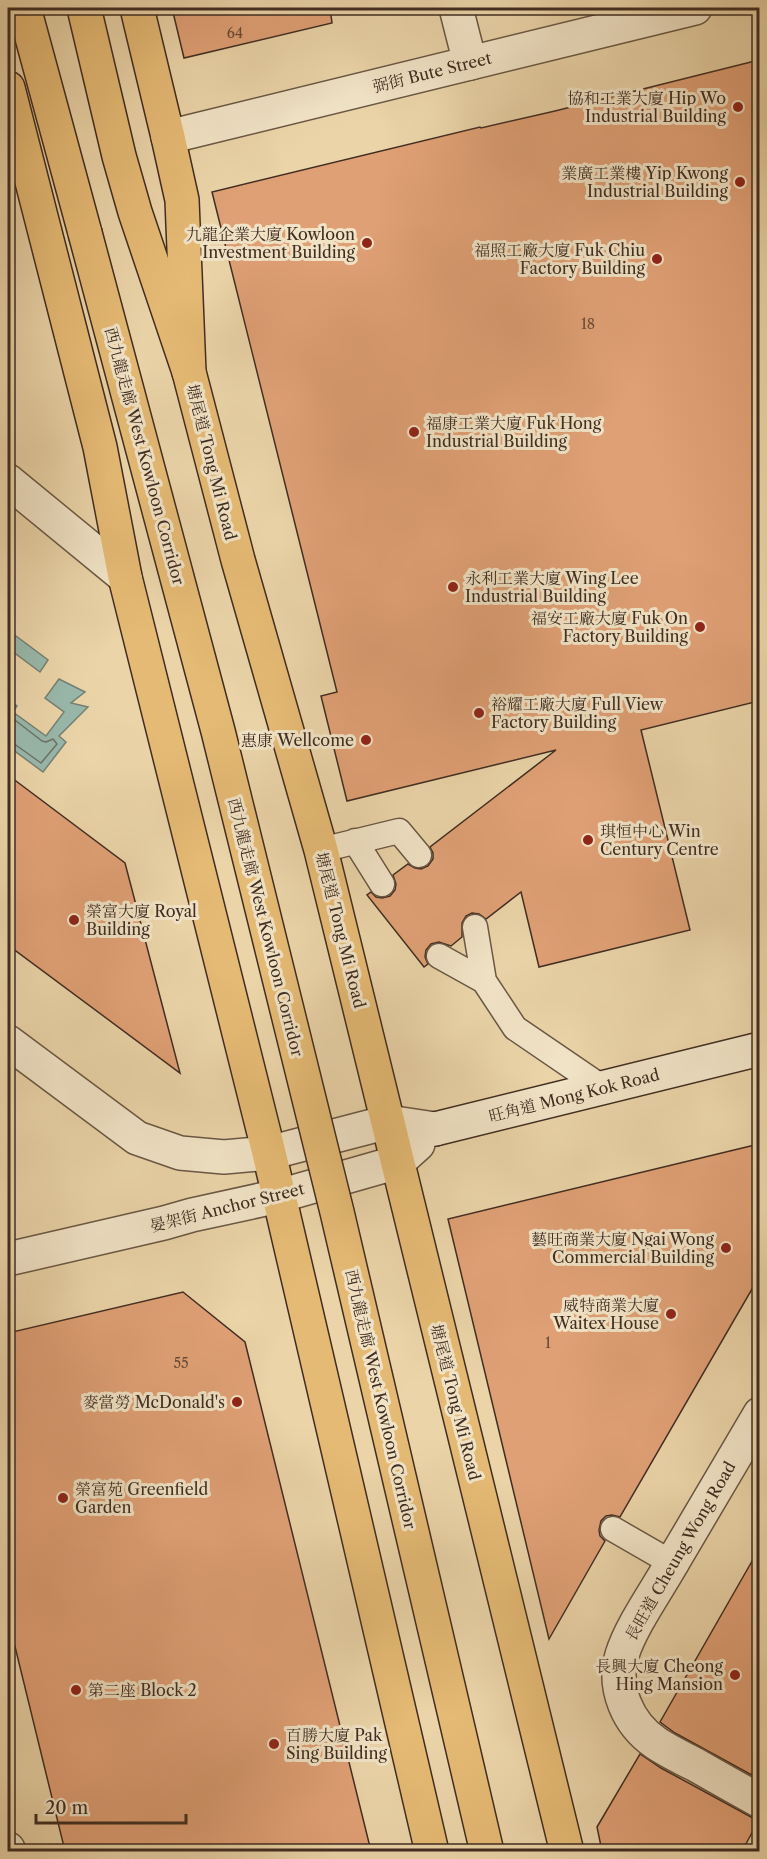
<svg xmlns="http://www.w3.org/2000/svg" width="767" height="1859" font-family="'Libre Caslon Text','Noto Serif TC',serif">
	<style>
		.water { fill: #98b8ab; stroke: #758074; stroke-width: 1.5 }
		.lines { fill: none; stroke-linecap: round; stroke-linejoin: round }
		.shore { stroke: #6c7266; stroke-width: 1.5 }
		.building { fill: #e0a075; stroke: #402d22; stroke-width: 1.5 }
		.service-casing { stroke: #6a5744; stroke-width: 27 }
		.pedestrian-casing { stroke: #6a5744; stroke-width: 36 }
		.minor-casing { stroke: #6a5744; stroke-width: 36 }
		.tertiary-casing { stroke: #6a5744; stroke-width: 36 }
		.secondary-casing { stroke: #402d22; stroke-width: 36 }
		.primary-casing { stroke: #402d22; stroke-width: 36 }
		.trunk-casing { stroke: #402d22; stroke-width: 36 }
		.service { stroke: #f1e3c6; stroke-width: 24 }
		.pedestrian { stroke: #f1e3c6; stroke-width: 33 }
		.minor { stroke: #f1e3c6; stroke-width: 33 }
		.tertiary { stroke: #f1e3c6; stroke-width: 33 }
		.secondary { stroke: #f1e3c6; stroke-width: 33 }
		.primary { stroke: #e5ba74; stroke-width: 33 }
		.trunk { stroke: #e5ba74; stroke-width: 33 }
		.trunk-bridge-casing { stroke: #402d22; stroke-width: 36; stroke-linecap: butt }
		.trunk-bridge { stroke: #e5ba74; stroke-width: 33 }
		.poi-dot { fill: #8f2418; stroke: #f1e3c6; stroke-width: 2 }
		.labels { text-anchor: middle; stroke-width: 6; stroke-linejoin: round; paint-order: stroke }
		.number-label { font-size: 14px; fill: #684a37 }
		.street-label { font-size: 16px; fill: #402d22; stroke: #f1e3c6 }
		.poi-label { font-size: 16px; fill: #402d22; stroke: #f1e3c6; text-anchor: end }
	</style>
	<rect width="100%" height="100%" fill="#ead4a8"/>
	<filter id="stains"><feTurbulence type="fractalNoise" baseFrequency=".00333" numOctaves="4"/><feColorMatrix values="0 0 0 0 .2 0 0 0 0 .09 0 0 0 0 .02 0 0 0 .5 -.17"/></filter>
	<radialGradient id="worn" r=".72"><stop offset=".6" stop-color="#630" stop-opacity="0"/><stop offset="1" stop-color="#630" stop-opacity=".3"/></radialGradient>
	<path class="water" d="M8 630 48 660 40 672 8 648Z
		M59 679 85 692 71 703 88 707 59 736 66 742 43 772 8 746V699L17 706 13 712 46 736 64 712 45 698Z"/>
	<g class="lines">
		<path class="shore" d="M8 706V713L11 717 42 741 46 742 53 739 57 744 41 763 13 743 8 741"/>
	</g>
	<path class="building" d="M172 8H330L332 23 184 58Z
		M759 60V701L641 730 690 930 539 967 521 892 486 919 479 914 472 913 466 916 462 923V937L451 946 439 942 431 944 426 950 425 957 428 964 424 967 367 895 371 892 376 897 382 898 390 896 395 890 396 884 393 875 408 864 415 868 421 869 428 866 433 859V853L430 847 556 750 347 801 321 696 337 692 212 192 480 127 481 128 555 111Z
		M8 775 125 863 180 1073 8 945Z
		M759 1144V1277L620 1517 612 1515 606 1516 601 1521 599 1530 600 1536 605 1541 549 1639 448 1219Z
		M183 1292 245 1342 371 1851H65L8 1618V1333Z
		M759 1549V1779L675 1733 660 1722Z
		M640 1754 661 1768 751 1817 759 1820 742 1851H602L597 1827Z"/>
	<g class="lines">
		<defs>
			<path id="service" d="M355 841 382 884
				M321 850 399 831 419 855
				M475 927 484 981 515 1028 603 1088
				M439 956 484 981
				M613 1529 672 1563"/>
			<path id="pedestrian" d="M672 1563C657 1590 631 1626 622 1655 612 1688 628 1724 656 1743 668 1751 682 1758 696 1765 717 1777 738 1789 760 1801"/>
			<path id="minor" d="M456 8 470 63
				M672 1563 760 1414"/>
			<path id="tertiary" d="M168 137 695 8
				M8 481 125 577
				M8 1042 137 1138 180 1153 224 1157 269 1153 388 1122 435 1129
				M8 1259 164 1223 192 1215 279 1196 398 1162 418 1144
				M8 1849V1852"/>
			<path id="secondary" d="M435 1129 760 1049"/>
			<path id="primary" d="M137 8 168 137 182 200 189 372 238 560 321 850 567 1852
				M8 88 100 447 125 577 269 1153 432 1852"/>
			<path id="trunk" d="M24 8 85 233
				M84 8 119 156 135 212 189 372"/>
		</defs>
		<use href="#service" class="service-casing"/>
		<use href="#pedestrian" class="pedestrian-casing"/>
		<use href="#minor" class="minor-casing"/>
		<use href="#tertiary" class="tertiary-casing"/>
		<use href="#secondary" class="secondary-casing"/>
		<use href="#primary" class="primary-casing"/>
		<use href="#trunk" class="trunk-casing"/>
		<use href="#service" class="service"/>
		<use href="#pedestrian" class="pedestrian"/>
		<use href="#minor" class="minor"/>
		<use href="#tertiary" class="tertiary"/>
		<use href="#secondary" class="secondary"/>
		<use href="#primary" class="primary"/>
		<use href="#trunk" class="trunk"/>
		<defs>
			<path id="trunk-bridge" d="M85 233 218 731 337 1212 487 1852"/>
		</defs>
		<use href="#trunk-bridge" class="trunk-bridge-casing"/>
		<use href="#trunk-bridge" class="trunk-bridge"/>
	</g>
	<g class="poi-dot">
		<circle cx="738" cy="107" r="6"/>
		<circle cx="740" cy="182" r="6"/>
		<circle cx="367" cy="243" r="6"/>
		<circle cx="657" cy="259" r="6"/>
		<circle cx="414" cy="432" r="6"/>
		<circle cx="453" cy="587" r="6"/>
		<circle cx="700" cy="627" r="6"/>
		<circle cx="479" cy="713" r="6"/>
		<circle cx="366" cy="740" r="6"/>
		<circle cx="588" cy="840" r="6"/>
		<circle cx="74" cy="920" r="6"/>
		<circle cx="726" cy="1248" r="6"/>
		<circle cx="671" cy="1314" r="6"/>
		<circle cx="237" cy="1402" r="6"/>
		<circle cx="63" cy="1498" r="6"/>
		<circle cx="735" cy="1675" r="6"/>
		<circle cx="76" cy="1690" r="6"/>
		<circle cx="274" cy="1744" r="6"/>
	</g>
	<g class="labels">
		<g class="number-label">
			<text x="235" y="38">64</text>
			<text x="588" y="329">18</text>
			<text x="548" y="1348">1</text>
			<text x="181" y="1368">55</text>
		</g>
		<g class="street-label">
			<text transform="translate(432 72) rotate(-14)" y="6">弼街 Bute Street</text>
			<text transform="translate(145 456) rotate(75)" y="6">西九龍走廊 West Kowloon Corridor</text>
			<text transform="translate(212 462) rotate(76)" y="6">塘尾道 Tong Mi Road</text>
			<text transform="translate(266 927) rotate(76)" y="6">西九龍走廊 West Kowloon Corridor</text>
			<text transform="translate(341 930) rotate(76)" y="6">塘尾道 Tong Mi Road</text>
			<text transform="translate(574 1095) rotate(-14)" y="6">旺角道 Mong Kok Road</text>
			<text transform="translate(227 1207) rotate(-14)" y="6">晏架街 Anchor Street</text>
			<text transform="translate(381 1399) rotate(77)" y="6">西九龍走廊 West Kowloon Corridor</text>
			<text transform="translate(456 1402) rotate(76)" y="6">塘尾道 Tong Mi Road</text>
			<text transform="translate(680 1551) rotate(-60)" y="6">長旺道 Cheung Wong Road</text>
		</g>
		<g class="poi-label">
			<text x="726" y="104">協和工業大廈 Hip Wo<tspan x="726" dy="18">Industrial Building</tspan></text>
			<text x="728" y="179">業廣工業樓 Yip Kwong<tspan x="728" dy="18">Industrial Building</tspan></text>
			<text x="355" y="240">九龍企業大廈 Kowloon<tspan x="355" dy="18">Investment Building</tspan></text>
			<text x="645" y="256">福照工廠大廈 Fuk Chiu<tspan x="645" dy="18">Factory Building</tspan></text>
			<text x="426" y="429" text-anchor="start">福康工業大廈 Fuk Hong<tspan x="426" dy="18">Industrial Building</tspan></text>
			<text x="465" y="584" text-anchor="start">永利工業大廈 Wing Lee<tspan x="465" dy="18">Industrial Building</tspan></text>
			<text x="688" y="624">福安工廠大廈 Fuk On<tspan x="688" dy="18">Factory Building</tspan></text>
			<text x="491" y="710" text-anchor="start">裕耀工廠大廈 Full View<tspan x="491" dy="18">Factory Building</tspan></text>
			<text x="354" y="746">惠康 Wellcome</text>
			<text x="600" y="837" text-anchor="start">琪恒中心 Win<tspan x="600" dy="18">Century Centre</tspan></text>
			<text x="86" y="917" text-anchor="start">榮富大廈 Royal<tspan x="86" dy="18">Building</tspan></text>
			<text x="714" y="1245">藝旺商業大廈 Ngai Wong<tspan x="714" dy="18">Commercial Building</tspan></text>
			<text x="659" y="1311">威特商業大廈<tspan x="659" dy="18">Waitex House</tspan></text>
			<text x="225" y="1408">麥當勞 McDonald's</text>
			<text x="75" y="1495" text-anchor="start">榮富苑 Greenfield<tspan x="75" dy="18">Garden</tspan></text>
			<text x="723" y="1672">長興大廈 Cheong<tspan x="723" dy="18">Hing Mansion</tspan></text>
			<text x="88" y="1696" text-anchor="start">第二座 Block 2</text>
			<text x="286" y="1741" text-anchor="start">百勝大廈 Pak<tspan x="286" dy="18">Sing Building</tspan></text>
		</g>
	</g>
	<rect width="767" height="1859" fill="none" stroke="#ead4a8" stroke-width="30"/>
	<rect x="9" y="9" width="749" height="1841" fill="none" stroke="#402d22" stroke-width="3"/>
	<rect x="15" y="15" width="737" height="1829" fill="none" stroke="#402d22" stroke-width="1.5"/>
	<path d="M36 1814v9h150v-9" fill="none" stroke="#402d22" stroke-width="3"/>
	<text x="45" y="1814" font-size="18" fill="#402d22" stroke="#f1e3c6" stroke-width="4.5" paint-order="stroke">20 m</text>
	<rect width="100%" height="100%" filter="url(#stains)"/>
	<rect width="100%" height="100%" fill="url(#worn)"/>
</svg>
